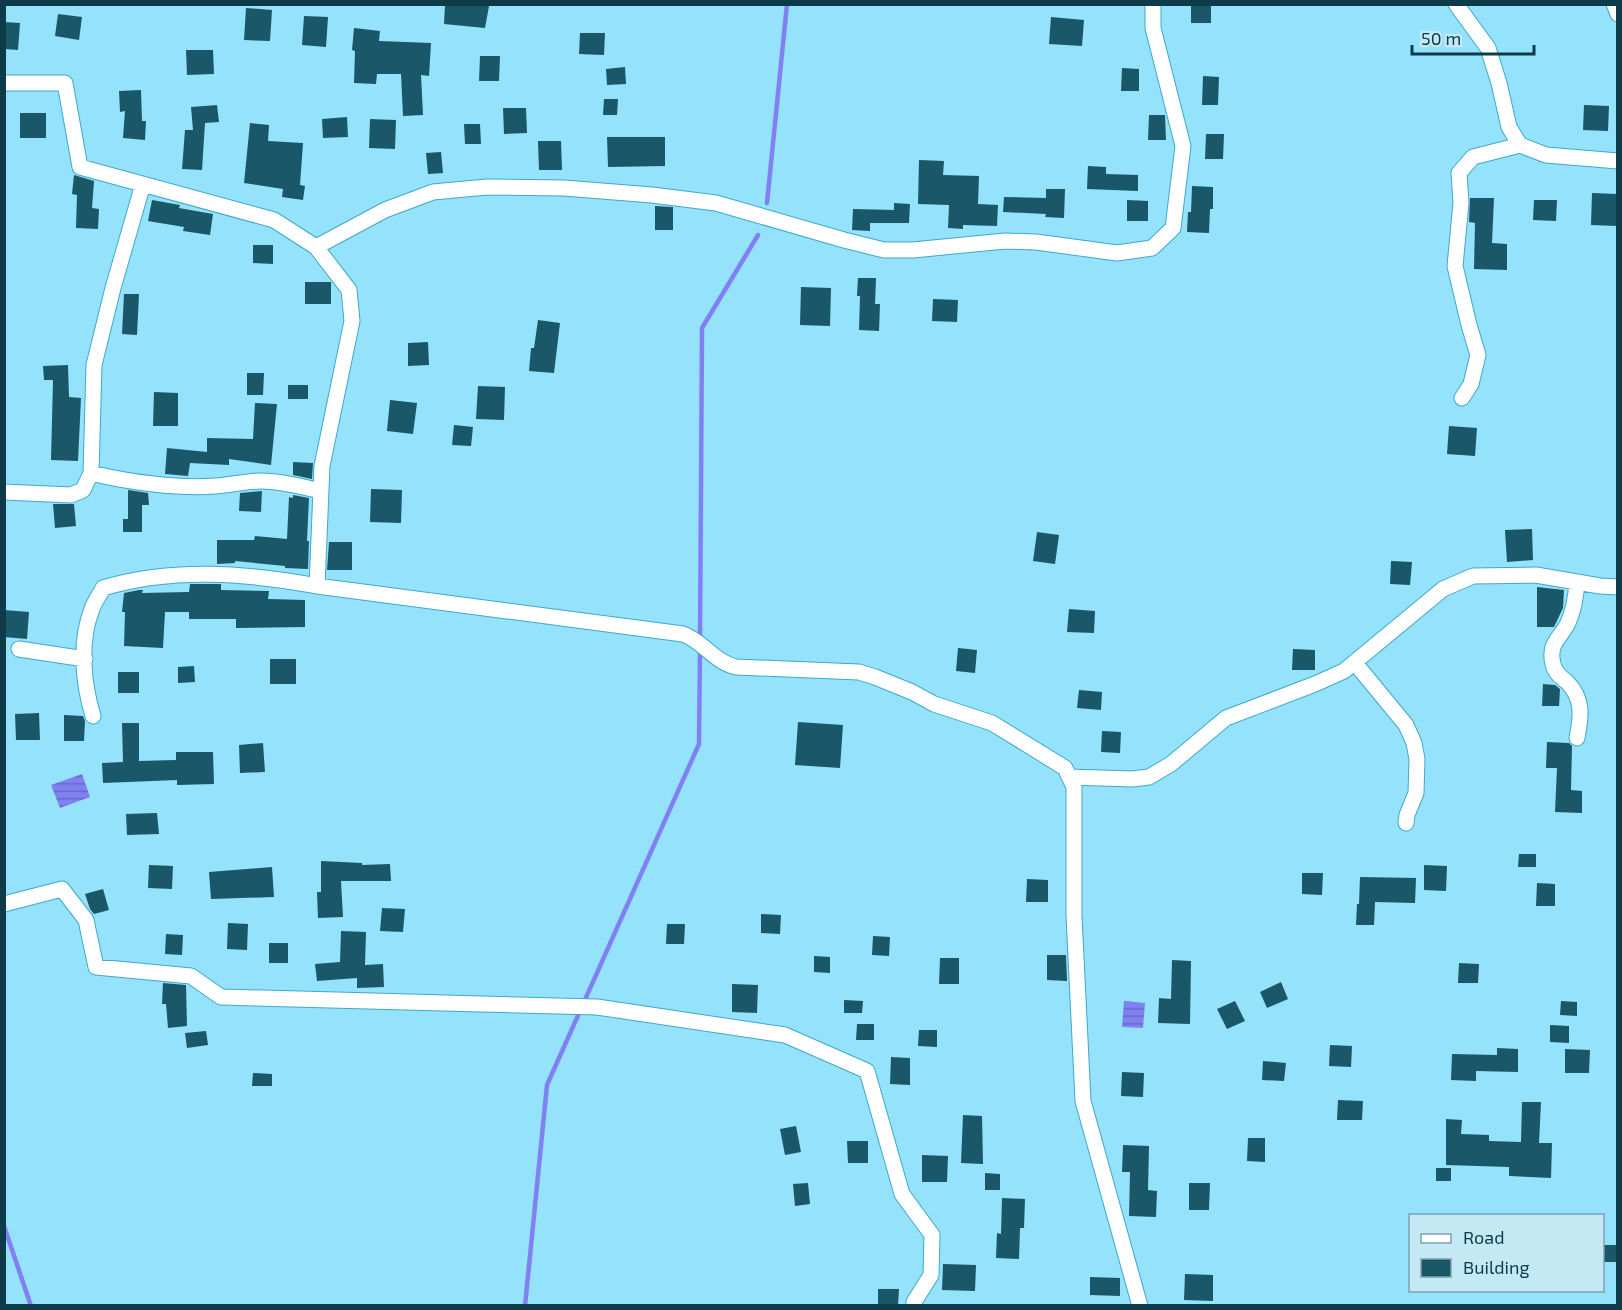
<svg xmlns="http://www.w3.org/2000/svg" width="1622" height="1310" font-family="'Exo 2',sans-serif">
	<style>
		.water { fill: url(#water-rules) }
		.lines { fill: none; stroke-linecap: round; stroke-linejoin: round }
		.stream { stroke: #8080f2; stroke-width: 4.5 }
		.building { fill: #1a5768 }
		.minor-casing { stroke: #3ea9c8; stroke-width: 17 }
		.minor { stroke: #fff; stroke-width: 15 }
	</style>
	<defs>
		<pattern id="water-rules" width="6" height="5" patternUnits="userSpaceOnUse" patternTransform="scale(1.5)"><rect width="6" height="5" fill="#8080f2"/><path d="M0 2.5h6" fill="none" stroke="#676ac6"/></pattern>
	</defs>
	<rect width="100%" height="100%" fill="#94e2fc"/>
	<path class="water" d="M82 774 90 797 60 808 51 785Z
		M1124 1001 1145 1003 1143 1028 1122 1027Z"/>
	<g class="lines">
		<path class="stream" d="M767 203 787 4
			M700 640 702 328 758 235
			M4 1226 31 1306
			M525 1306 547 1085 699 744 700 648"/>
	</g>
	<path class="building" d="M445 4 489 6 485 28 444 24Z
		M1191 4H1211V23H1191Z
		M246 8 272 10 270 41 244 40Z
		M58 14 82 17 79 40 55 36Z
		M304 16 328 17 326 47 302 45Z
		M1051 17 1084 20 1082 46 1049 44Z
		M4 22 20 23 18 50 4 49Z
		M354 28 380 31 379 41 431 43 429 76 421 75 423 115 403 116 401 74H377L376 84 354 83 355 51 352 50Z
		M580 33H605L604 55 579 54Z
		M186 50H213L214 74 187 75Z
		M480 56H500L499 81H479Z
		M625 67 626 84 607 85 606 69Z
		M1122 68 1139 69V91H1121Z
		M1203 76 1219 77 1218 105H1202Z
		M141 90 142 121H146L145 140 123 138 125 111 120 112 119 91Z
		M604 99H618L617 115H603Z
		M217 105 219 122 205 123 202 170 182 169 185 130H193L191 107Z
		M1584 105 1609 106 1608 131 1583 130Z
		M503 108H526L527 133 504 134Z
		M20 113H46V138H20Z
		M1149 115H1165L1166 140H1148Z
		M347 117 348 137 323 138 322 119Z
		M370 119 396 120 395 149 369 148Z
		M250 123 269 125 268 141 303 143 300 185 305 186 303 200 282 197 283 189 244 183Z
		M464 124H480L481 144H465Z
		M1206 134H1224L1223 159H1205Z
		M607 137H665V166L608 167Z
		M538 141H561L562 170H539Z
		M441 152 443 173 428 174 426 153Z
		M919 160 944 161 943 175 979 176 978 204 998 205 997 226 963 225V229L948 228 949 205 918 204Z
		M1088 166 1106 167V174L1138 175V191L1087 189Z
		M74 175 94 181 92 208 99 209 98 229 76 228 77 195 72 194Z
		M1192 186 1213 187V209H1210L1209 233 1187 232 1188 212H1191Z
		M1046 189H1065L1064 218 1045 217 1046 214 1003 212 1004 197 1046 198Z
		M1592 193 1617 194V226L1591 225Z
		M1470 198H1494L1492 243 1507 244V270L1474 269 1475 223 1469 222Z
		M152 200 180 205 179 208 213 214 210 235 183 231 184 227 148 221Z
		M1127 200 1148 201V221H1127Z
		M1534 200H1557L1556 221 1533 220Z
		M894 203 910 204 909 223H870V231L852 230 853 209 894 210Z
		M655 206 673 207V230H655Z
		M253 245H273V264L253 263Z
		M858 278H876L875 304H880L879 331 859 330 860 296H857Z
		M305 282H331V304H305Z
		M801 287 831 288 830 326 800 325Z
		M124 294H139L137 335 122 334Z
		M933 299 958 300 957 322 932 321Z
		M538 320 560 323 554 373 529 371 531 348H534Z
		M428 342 429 365 408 366V343Z
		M68 365 69 397 81 398 78 461 51 460 53 380H44L43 366Z
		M247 373H264L263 395H247Z
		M288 385H308V399H288Z
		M478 386 505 387 504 420 476 419Z
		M154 392 178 393V426H153Z
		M390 400 417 403 413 434 387 431Z
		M255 403 277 404 271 465 229 459V465L190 463 188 476 165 474 167 448 207 452V438L253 439Z
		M454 425 473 427 471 446 452 445Z
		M1449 426 1477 428 1475 456 1447 454Z
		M293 462 313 463 312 479 293 475Z
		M371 489 402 490 401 523 370 522Z
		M128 490 148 493 149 505H142V532H123V519H128Z
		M262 491 261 512 239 511 240 493Z
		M293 495 309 498 307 541H309L308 569 285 568V566L235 561V563L217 564V540H254L255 536 287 539 289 497 293 498Z
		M53 504H74L76 526 55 528Z
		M1532 529 1533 560 1507 562 1505 530Z
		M1037 532 1059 535 1055 564 1033 561Z
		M329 542H352V570H327Z
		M1391 561 1412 562 1410 585 1390 584Z
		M190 584H221V590L269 591 268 599 305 600V627L236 628V619H189V612H165L163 648 124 646 125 612H122L124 593 139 590H143L142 593 189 592Z
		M1537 587 1564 590 1563 608 1554 627H1537Z
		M1069 609 1095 611 1094 633 1067 632Z
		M4 610 29 612 27 639 4 637Z
		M958 648 977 650 975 673 956 671Z
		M1293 649 1315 650V670H1292Z
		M270 659H296V684H270Z
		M194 666 195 682 178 683V667Z
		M118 672H139V693H118Z
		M1543 684 1555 685 1560 689 1559 706H1542Z
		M1079 690 1102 692 1101 710 1077 708Z
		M39 713 40 740H16L15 714Z
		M64 715 83 716 85 721 84 741H64Z
		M798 722 843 725 840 768 795 765Z
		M122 723H139V761L176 760V752H213L214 784 177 785V780L103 783 102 763 123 762Z
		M1102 731 1121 732 1120 753 1101 752Z
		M1547 742 1569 743 1572 746 1571 790 1582 791V813L1555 812 1557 768H1546Z
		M263 743 265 772 240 773 239 745Z
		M157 813 159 834 127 835 126 814Z
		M1519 854H1536V867H1518Z
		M321 861 362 863V865L390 864 391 881H341L343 917 318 918 317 892H321Z
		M149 865 173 866 172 889 148 888Z
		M1424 865 1447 866 1446 891 1424 890Z
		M272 867 274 897 211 899 209 872Z
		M1302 873H1323L1322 895 1302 894Z
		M1360 877 1416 878 1415 903 1375 902 1374 925H1356L1357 904H1359Z
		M1027 879 1048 880V902H1026Z
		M1537 883 1555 884V906H1536Z
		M103 889 109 910 94 914 90 909 85 894Z
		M382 908 405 909 403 932 380 931Z
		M761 914 781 915 780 934 761 933Z
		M228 923 248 924 247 950 227 949Z
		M667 924H685L684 944H666Z
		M341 931 366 932 365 965 383 964 384 987 357 988V978L317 981 315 964 340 962Z
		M166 934 183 935 182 955 165 954Z
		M873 936 890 937 889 956 872 955Z
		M269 943H288V963H269Z
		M1047 955H1066L1067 981 1047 980Z
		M814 956 830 957V973L814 972Z
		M940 958H959V984H939Z
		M1172 960 1191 961 1190 1024 1158 1023 1159 998 1171 999Z
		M1459 963 1479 964 1478 983H1458Z
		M1281 982 1288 999 1267 1008 1260 992Z
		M163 983 186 985 187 1026 168 1028 166 1004H162Z
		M732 984 758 985 757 1013 732 1012Z
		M844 1000 863 1001 862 1013H844Z
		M1235 1001 1245 1021 1227 1029 1217 1009Z
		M1561 1001 1577 1002V1016L1560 1015Z
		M857 1024H874V1040H856Z
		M1550 1025 1569 1026V1043L1550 1042Z
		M919 1030H937V1047L918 1046Z
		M206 1031 208 1045 187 1048 185 1033Z
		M1330 1045 1352 1046 1351 1067 1329 1066Z
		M1497 1048 1518 1049V1072L1476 1071V1081L1451 1080 1452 1054 1497 1055Z
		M1565 1049 1590 1050 1589 1073H1565Z
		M891 1057 910 1058V1085L890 1084Z
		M1263 1061 1286 1063 1284 1081 1262 1080Z
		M1122 1072 1144 1073 1143 1097 1121 1096Z
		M253 1073 272 1074V1086H252Z
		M1338 1100 1363 1101 1362 1120H1337Z
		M1522 1102H1541L1539 1143H1552L1551 1178 1509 1176V1167L1446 1165V1119L1462 1120 1461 1134 1489 1135V1141L1521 1142Z
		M963 1115 982 1116 983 1164 961 1163Z
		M796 1126 801 1152 785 1155 780 1129Z
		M1248 1138H1265V1162L1247 1161Z
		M847 1141H868V1163H848Z
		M1123 1145 1149 1146 1148 1190 1157 1191 1156 1217 1129 1216 1130 1172H1122Z
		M922 1155 948 1156 947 1182H922Z
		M1436 1168H1451V1181H1436Z
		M985 1173 1000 1174V1190H985Z
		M808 1183 810 1204 795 1206 793 1184Z
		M1189 1183H1210L1209 1210H1189Z
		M1002 1198 1025 1199 1024 1228H1020L1019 1259 996 1258 997 1233 1001 1234Z
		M1602 1245H1617V1262H1602Z
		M943 1264 976 1265 975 1291 942 1290Z
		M1185 1274 1213 1275V1301L1184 1300Z
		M1090 1277 1120 1278V1296L1090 1295Z
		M878 1289H899L898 1305H878Z"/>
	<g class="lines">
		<defs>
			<path id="minor" d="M1456 4 1488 48 1499 83 1509 127 1520 145 1546 155 1618 161
				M1614 4 1618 14
				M4 83H65L80 167 274 220 316 247 349 290 352 321 322 466 317 586 683 634C703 641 714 662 736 667L859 672 875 677 912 692 934 704 992 723 1065 768 1074 787V916L1083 1101 1140 1306
				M316 247 385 210 433 192 487 187 564 188 652 195 716 203 844 240 884 250H913L1005 241 1036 242 1117 253 1152 248 1173 228 1183 146 1153 28V4
				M1462 398 1471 384 1478 355 1469 325 1455 266 1461 203 1459 173 1473 157 1520 145
				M91 473C127 482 179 489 216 486 231 485 246 481 262 481 282 481 302 487 321 491
				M4 492 71 495 83 490 91 473 94 365 113 288 143 184
				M19 649 85 659
				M1355 663 1406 725 1414 743 1417 759 1416 793 1407 815 1406 823
				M93 716C83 683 79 642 92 609 94 602 100 595 103 588 172 567 247 573 317 586
				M1577 738C1581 717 1584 699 1567 682 1561 677 1555 673 1553 664 1548 643 1560 639 1568 623 1574 610 1576 596 1577 582
				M1069 777 1132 779 1149 777 1171 764 1226 718 1315 684 1344 671 1443 589 1473 576 1536 575 1600 586 1618 587
				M4 904 62 889 86 920 96 967 191 976 221 997 597 1007 785 1035 867 1071 902 1194 932 1235 931 1275 914 1302V1306"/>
		</defs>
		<use href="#minor" class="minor-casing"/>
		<use href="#minor" class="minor"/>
	</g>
	<rect width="1622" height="1310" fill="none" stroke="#0d3b49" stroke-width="12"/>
	<rect x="1409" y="1214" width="195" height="78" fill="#c4e9f5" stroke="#7ba3b0" stroke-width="1.5"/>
	<rect x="1421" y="1234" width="30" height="9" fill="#ffffff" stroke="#7ba3b0" stroke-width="1.5"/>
	<text x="1463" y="1244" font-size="18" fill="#0d3b49">Road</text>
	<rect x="1421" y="1259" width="30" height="18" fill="#1a5768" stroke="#7ba3b0" stroke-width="1.5"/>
	<text x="1463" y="1274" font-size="18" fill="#0d3b49">Building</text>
	<path d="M1412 45v9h122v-9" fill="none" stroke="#0d3b49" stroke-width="3"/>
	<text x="1421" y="45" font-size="18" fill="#0d3b49" stroke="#c4e9f5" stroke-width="4.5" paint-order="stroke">50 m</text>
</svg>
